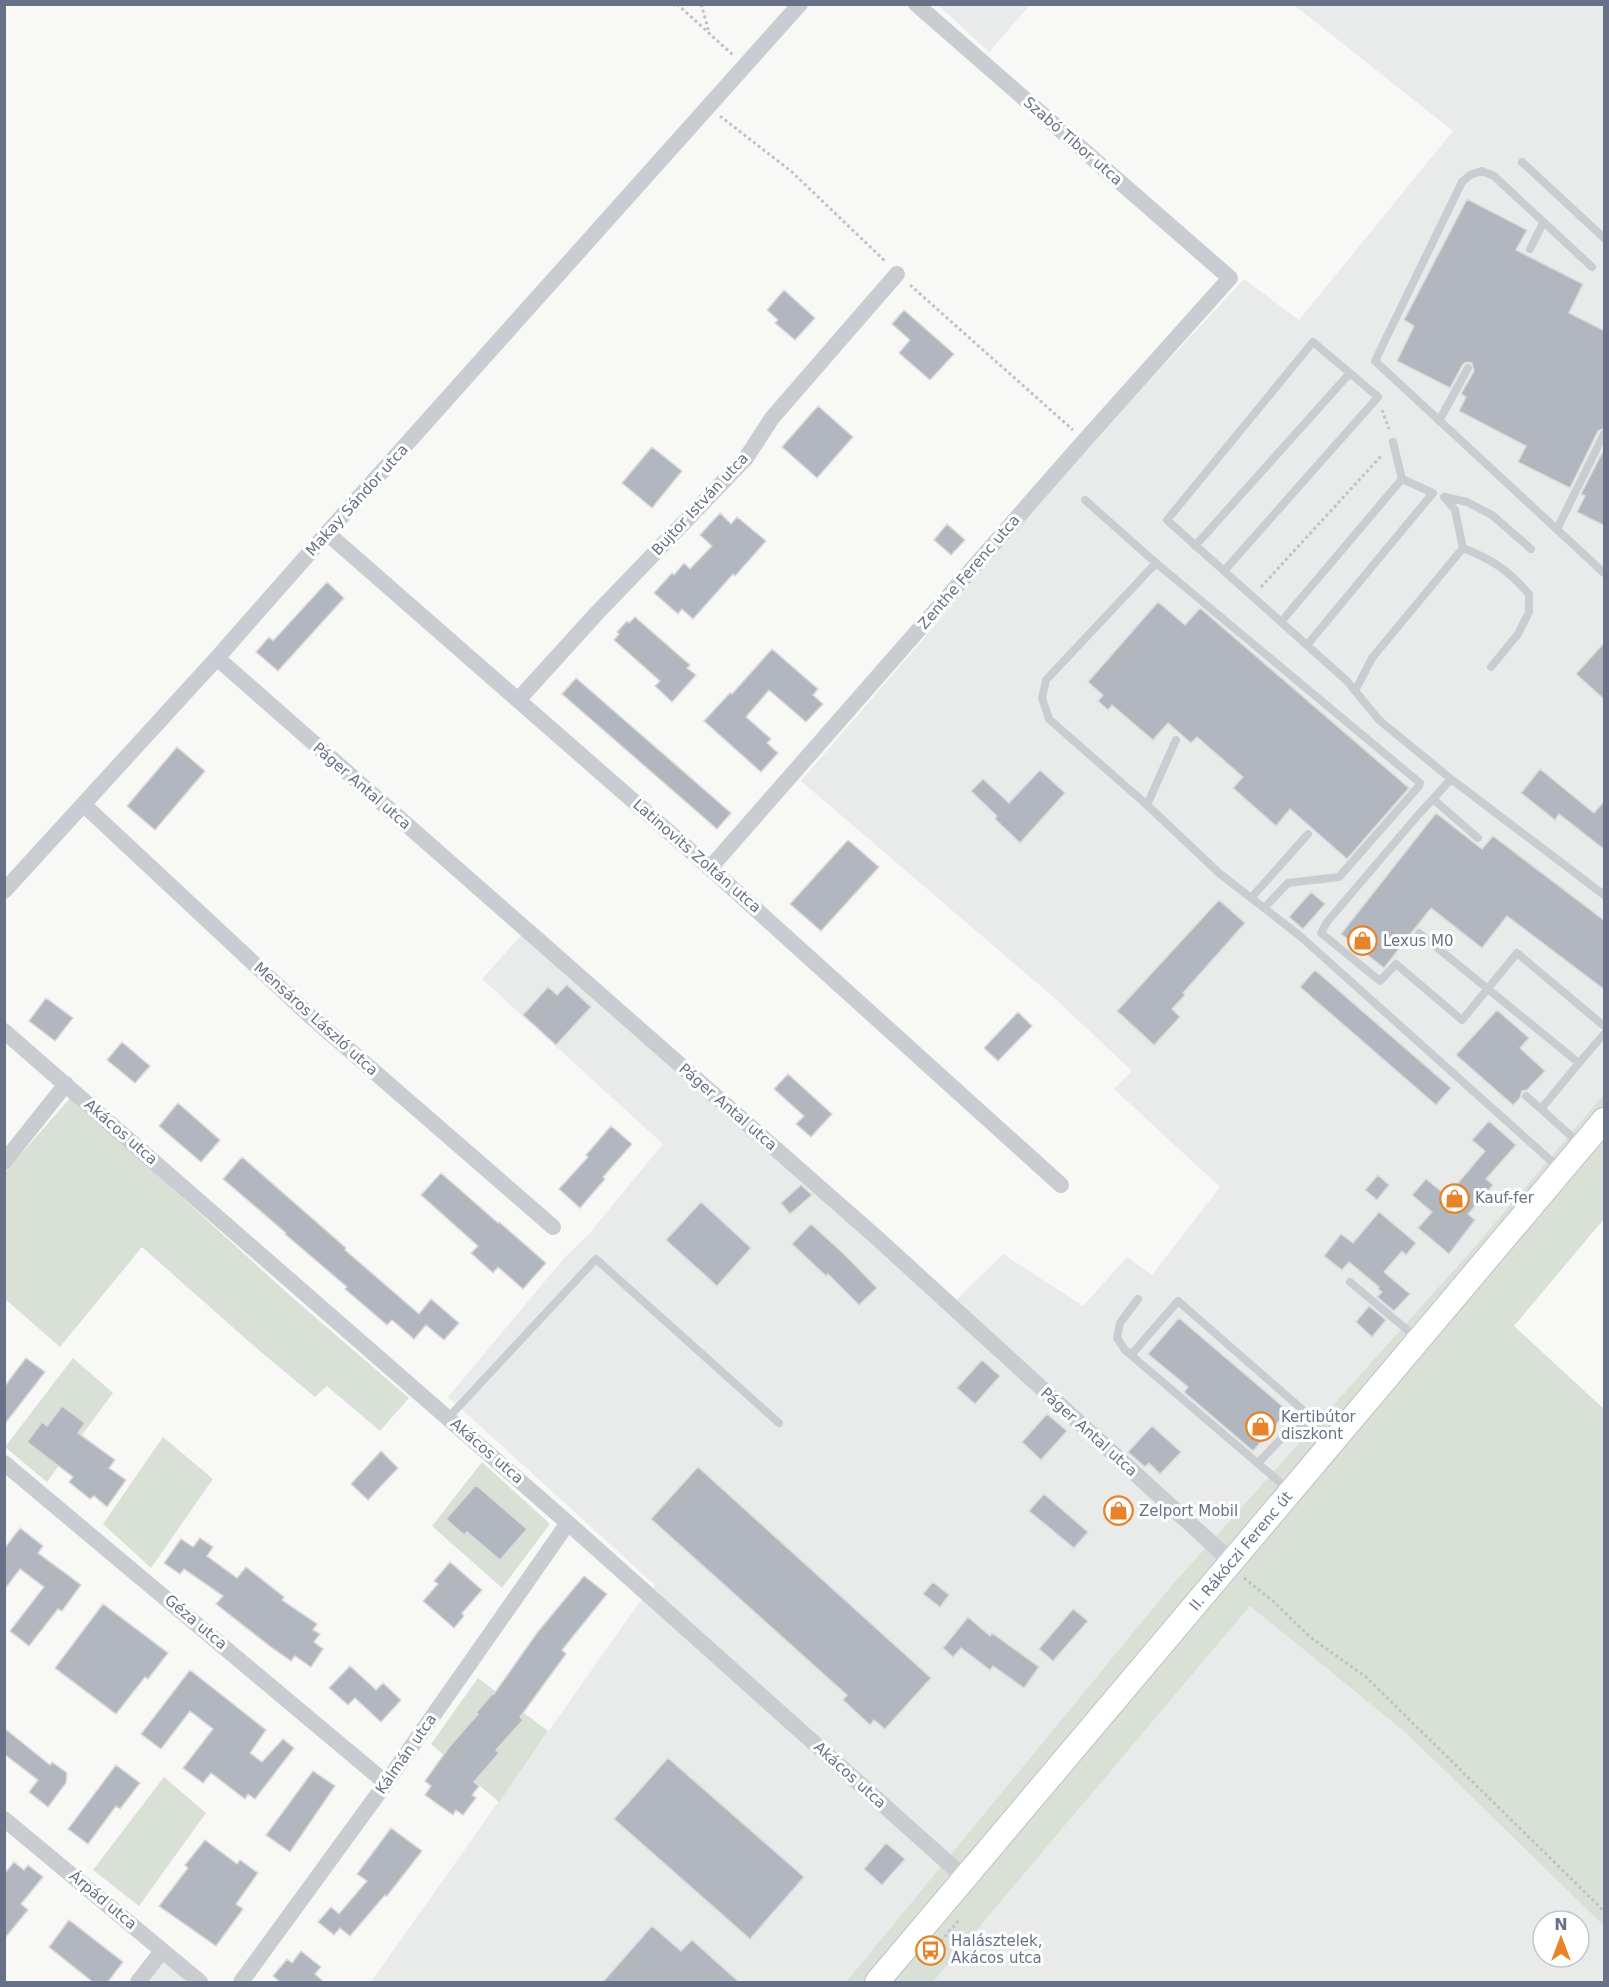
<svg xmlns="http://www.w3.org/2000/svg" width="1609" height="1987" font-family="'DejaVu Sans',sans-serif">
	<style>
		.built { fill: #e9eaea; fill-rule: evenodd }
		.green { fill: #d9e1d7 }
		.building { fill: #b1b6bf; stroke: #dadbd9; stroke-width: 1.5 }
		.lines { fill: none; stroke-linecap: round; stroke-linejoin: round }
		.secondary-casing { stroke: #bec0c6; stroke-width: 26 }
		.path { stroke: #c0c2c5; stroke-width: 3; stroke-dasharray: 3 3; stroke-linecap: butt }
		.service { stroke: #c9ccd0; stroke-width: 8 }
		.minor { stroke: #c9ccd0; stroke-width: 16 }
		.secondary { stroke: #fff; stroke-width: 24 }
		.labels { text-anchor: middle; stroke-width: 6; stroke-linejoin: round; paint-order: stroke }
		.street-label { font-size: 15px; fill: #677288; stroke: #fff }
		.poi-label { font-size: 15px; fill: #677288; stroke: #fff; text-anchor: start }
	</style>
	<rect width="100%" height="100%" fill="#f8f9f6"/>
	<path class="built" d="M938 5H1030L989 52Z
		M1294 5H1604V1094L1471 1251 1172 1585 846 1982H371L637 1606 655 1585 448 1397 566 1256 588 1235 663 1144 482 979 532 923 953 1303 1003 1254 1083 1306 1127 1257 1152 1275 1220 1187 1114 1089 1132 1071 1050 994 801 781 1096 438 1244 279 1299 320 1453 131Z
		M1250 1606 1407 1734 1604 1926V1982H933ZM1543 1921H1579V1957H1543Z
		M162 1951 200 1982H138Z"/>
	<path class="green" d="M1604 1094V1219L1514 1326 1604 1409V1926L1407 1734 1250 1606 933 1982H846L1172 1585 1471 1251Z
		M71 1097 294 1299 409 1398 380 1431 327 1386 315 1397 255 1347 142 1247 60 1347 5 1299V1172Z
		M73 1358 113 1393 47 1482 5 1447Z
		M163 1437 213 1479 151 1568 103 1524Z
		M482 1462 550 1524 502 1588 432 1526Z
		M478 1678 548 1731 499 1802 431 1744Z
		M164 1777 206 1813 139 1906 93 1870Z"/>
	<path class="building" d="M1467 199 1527 230 1516 250 1583 284 1569 313 1605 331V428L1598 431 1570 488 1518 462 1526 446 1459 411 1466 397 1461 394 1474 371 1472 363 1467 362 1463 364 1450 388 1397 361 1414 326 1404 320Z
		M784 290 815 318 795 340 775 323 778 320 767 310Z
		M904 310 954 354 930 380 899 353 910 340 892 324Z
		M818 406 853 437 817 478 782 447Z
		M652 447 682 471 652 508 622 483Z
		M1605 447V526L1577 512 1585 496 1581 494Z
		M720 513 731 524 737 517 766 541 735 576 733 574 693 619 682 609 678 614 654 593 672 573 674 575 684 563 690 569 712 546 700 535Z
		M947 524 965 540 951 555 934 540Z
		M327 582 344 598 278 671 256 652 269 637 273 641Z
		M1158 602 1185 625 1200 608 1409 788 1347 859 1290 809 1276 826 1233 788 1243 777 1197 737 1191 743 1168 723 1153 740 1112 705 1108 710 1098 701 1103 695 1088 682Z
		M635 617 690 665 687 668 696 675 672 702 655 686 660 681 614 640 619 634 617 632 627 621 629 623Z
		M1605 642V700L1576 674Z
		M772 649 818 689 813 695 823 704 806 722 769 690 746 717 771 739 767 743 778 753 761 772 704 721 730 693 732 694Z
		M576 678 731 813 717 829 562 694Z
		M177 747 205 771 155 830 127 806Z
		M1540 769 1594 813 1605 800V850L1559 814 1555 820 1521 793Z
		M1040 770 1065 793 1020 843 995 819 997 816 971 791 983 779 1009 803Z
		M1436 813 1482 849 1493 836 1605 921V990L1507 916 1482 948 1431 908 1384 968 1341 934Z
		M848 840 879 867 821 931 790 904Z
		M1311 892 1325 904 1303 929 1289 917Z
		M1219 900 1245 923 1183 993 1185 995 1172 1009 1180 1017 1154 1045 1117 1011Z
		M1315 970 1451 1088 1436 1105 1300 987Z
		M567 985 591 1007 556 1045 523 1015 548 987 557 995Z
		M46 998 73 1018 55 1041 29 1021Z
		M1497 1010 1529 1038 1520 1048 1545 1071 1527 1090 1522 1091 1520 1098 1513 1105 1456 1055Z
		M1018 1012 1032 1026 998 1061 984 1048Z
		M122 1042 150 1066 135 1083 107 1060Z
		M788 1074 832 1114 811 1137 796 1124 804 1116 774 1089Z
		M178 1103 220 1140 201 1162 159 1126Z
		M1489 1121 1516 1145 1486 1179 1493 1185 1468 1214 1475 1220 1449 1254 1418 1228 1432 1212 1412 1195 1426 1179 1447 1196 1485 1151 1472 1140Z
		M611 1126 632 1144 603 1177 605 1179 580 1208 559 1189 588 1157 586 1155Z
		M242 1157 346 1248 345 1250 419 1314 431 1299 459 1323 444 1340 426 1325 414 1339 392 1320 387 1325 345 1289 347 1287 285 1234 286 1233 223 1179Z
		M441 1173 498 1223 499 1222 546 1263 523 1289 498 1267 493 1273 471 1253 478 1246 421 1195Z
		M1378 1175 1389 1185 1377 1200 1365 1190Z
		M801 1185 812 1195 790 1214 781 1203Z
		M701 1202 751 1248 717 1286 666 1240Z
		M1379 1212 1416 1243 1406 1255 1402 1251 1384 1272 1410 1294 1394 1311 1377 1297 1382 1292 1378 1289 1379 1287 1349 1262 1342 1270 1324 1256 1341 1234 1353 1243Z
		M811 1224 845 1255 877 1288 859 1305 828 1274 826 1276 792 1244Z
		M1369 1306 1386 1320 1372 1337 1356 1322Z
		M1179 1318 1288 1411 1253 1451 1184 1392 1188 1387 1148 1354Z
		M26 1358 45 1372 4 1425V1387Z
		M982 1360 1000 1376 975 1404 957 1388Z
		M62 1406 85 1423 78 1433 115 1460 109 1468 126 1480 107 1507 94 1496 90 1499 69 1482 73 1477 27 1442 42 1422 47 1426Z
		M1047 1414 1067 1431 1041 1460 1022 1442Z
		M1152 1426 1181 1452 1160 1474 1149 1463 1145 1467 1128 1452Z
		M381 1451 398 1468 368 1500 351 1484Z
		M698 1467 931 1678 885 1729 874 1720 870 1725 843 1700 847 1695 651 1519Z
		M476 1485 527 1529 500 1560 467 1532 464 1535 446 1519Z
		M1044 1494 1088 1532 1074 1548 1029 1511Z
		M20 1528 43 1546 38 1553 81 1585 62 1611 58 1609 29 1646 10 1631 44 1587 20 1569 4 1590V1549Z
		M200 1538 213 1547 207 1556 237 1578 246 1567 284 1597 282 1600 317 1624 313 1630 320 1634 314 1642 323 1649 311 1667 295 1656 291 1661 271 1647 216 1604 223 1596 184 1569 180 1574 164 1563 181 1539 193 1547Z
		M450 1562 482 1590 462 1613 464 1616 454 1628 423 1601 438 1584 434 1581Z
		M584 1576 607 1594 562 1650 566 1654 520 1717 523 1720 496 1750 499 1753 474 1782 479 1786 472 1795 476 1798 463 1815 456 1810 453 1815 425 1795 431 1786 425 1781 450 1746 478 1714 476 1713 493 1693 494 1694 537 1633Z
		M933 1582 949 1595 940 1607 923 1594Z
		M103 1604 168 1653 148 1679 145 1677 116 1714 55 1668Z
		M1073 1609 1088 1621 1053 1661 1039 1649Z
		M968 1617 990 1636 992 1633 1039 1667 1024 1688 993 1666 990 1670 961 1648 953 1657 943 1648Z
		M350 1666 376 1690 383 1683 401 1700 381 1722 355 1698 348 1705 329 1688Z
		M190 1670 266 1730 250 1753 262 1762 283 1739 294 1748 255 1799 248 1794 245 1799 211 1773 203 1783 183 1768 213 1729 190 1711 161 1749 141 1734Z
		M4 1728 50 1765 52 1762 67 1773 66 1783 48 1807 29 1792 38 1780 4 1754Z
		M668 1758 804 1877 750 1939 614 1819Z
		M116 1765 140 1783 120 1809 116 1806 88 1844 68 1829Z
		M313 1771 335 1786 290 1852 266 1835Z
		M391 1828 422 1851 387 1896 385 1895 350 1936 340 1928 334 1935 318 1922 331 1907 339 1914 367 1881 357 1874Z
		M205 1840 237 1864 240 1860 258 1873 236 1904 243 1909 216 1946 159 1906 188 1868 185 1865Z
		M886 1843 905 1859 882 1885 864 1869Z
		M14 1862 24 1870 28 1865 43 1877 21 1904 28 1910 4 1939V1874Z
		M69 1920 123 1962 107 1983H94L49 1947Z
		M652 1926 681 1951 692 1940 740 1983H602Z
		M301 1951 321 1967 315 1974 325 1983H281L273 1976 287 1959 292 1963Z"/>
	<g class="lines">
		<defs>
			<path id="secondary" d="M877 1982 1604 1120"/>
		</defs>
		<use href="#secondary" class="secondary-casing"/>
		<path class="path" d="M677 4 733 55
			M701 4 709 32
			M720 116 792 172 886 262
			M910 285 1073 430
			M1382 410 1389 429
			M1261 587 1382 455
			M1244 1578 1274 1602 1310 1637 1366 1677 1604 1911
			M937 1946 960 1919"/>
		<path class="service" d="M1522 162 1604 238
			M1530 249 1543 223
			M1592 267 1494 176 1482 171 1470 175 1462 182 1375 361 1604 573
			M1439 421 1468 368
			M1444 497 1455 510 1463 548
			M1445 497 1467 502 1492 515 1531 549
			M1085 500 1156 563 1420 783 1419 786 1339 877 1288 883 1264 908
			M1557 529 1604 434
			M1195 546 1350 373 1313 342 1167 520 1347 681 1379 720 1451 779
			M1156 563 1046 680 1042 698 1049 719 1147 805 1219 873 1300 936 1559 1168
			M1224 571 1378 397 1350 373
			M1281 622 1402 479 1393 442
			M1307 645 1433 493 1402 479
			M1355 691 1372 658 1463 548C1493 560 1508 570 1529 594V612L1518 634 1491 667
			M1433 799 1451 779 1604 895
			M1147 805 1176 740
			M1478 838 1433 799 1419 814 1327 922 1321 933 1380 981 1396 964 1462 1020 1517 953 1604 1026
			M1251 898 1308 834
			M1419 933 1579 1063 1541 1109 1580 1144
			M1579 1063 1604 1034
			M1526 1096 1541 1109
			M1350 1282 1418 1339
			M1138 1299 1120 1323 1117 1338 1125 1350 1289 1490
			M1131 1355 1178 1301 1304 1411 1297 1422 1258 1463
			M449 1417 596 1259 779 1423
			M1297 1422 1326 1446"/>
		<path class="minor" d="M327 533 710 868 1061 1185
			M217 658 876 1237 1232 1562
			M518 700 597 613 746 458 772 418 897 274
			M84 805 309 1015 553 1227
			M710 868 1085 440 1230 278 916 4
			M4 891 217 658 327 533 800 4
			M4 1031 568 1523 965 1878
			M4 1162 66 1084
			M4 1463 386 1783
			M4 1819 200 1982
			M138 1982 162 1951
			M241 1982 386 1783 568 1523"/>
		<use href="#secondary" class="secondary"/>
	</g>
	<defs>
		<symbol id="shop-ring" viewBox="-11 -11 22 22"><circle r="9.5" fill="#fff" stroke="#e78328" stroke-width="1.5"/><path d="M-5-2.5h2.3a2.7 3.5 0 0 1 5.4 0H5L5.5 6h-11ZM-1.5-2.5h3a1.5 2.3 0 0 0-3 0Z" fill="#e78328"/></symbol>
		<symbol id="bus-ring" viewBox="-11 -11 22 22"><circle r="9.5" fill="#fff" stroke="#e78328" stroke-width="1.5"/><path d="M-5-6H5V4H4V6H2V4H-2V6H-4V4H-5ZM-3.5-4V0h7V-4ZM-3.5 1.2v1.5H-2V1.2ZM2 1.2v1.5H3.5V1.2Z" fill="#e78328"/></symbol>
	</defs>
	<g fill-rule="evenodd">
		<use href="#shop-ring" x="1346" y="924" width="33" height="33"/>
		<use href="#shop-ring" x="1438" y="1182" width="33" height="33"/>
		<use href="#shop-ring" x="1244" y="1410" width="33" height="33"/>
		<use href="#shop-ring" x="1102" y="1494" width="33" height="33"/>
		<use href="#bus-ring" x="914" y="1934" width="33" height="33"/>
	</g>
	<g class="labels">
		<g class="street-label">
			<text transform="translate(1073 141) rotate(41)" y="5">Szabó Tibor utca</text>
			<text transform="translate(357 500) rotate(-48)" y="5">Makay Sándor utca</text>
			<text transform="translate(700 504) rotate(-47)" y="5">Bujtor István utca</text>
			<text transform="translate(969 572) rotate(-49)" y="5">Zenthe Ferenc utca</text>
			<text transform="translate(362 786) rotate(41)" y="5">Páger Antal utca</text>
			<text transform="translate(697 856) rotate(41)" y="5">Latinovits Zoltán utca</text>
			<text transform="translate(316 1019) rotate(42)" y="5">Mensáros László utca</text>
			<text transform="translate(728 1107) rotate(41)" y="5">Páger Antal utca</text>
			<text transform="translate(121 1132) rotate(41)" y="5">Akácos utca</text>
			<text transform="translate(1089 1432) rotate(42)" y="5">Páger Antal utca</text>
			<text transform="translate(487 1451) rotate(41)" y="5">Akácos utca</text>
			<text transform="translate(1241 1551) rotate(-50)" y="5">II. Rákóczi Ferenc út</text>
			<text transform="translate(196 1622) rotate(40)" y="5">Géza utca</text>
			<text transform="translate(406 1754) rotate(-55)" y="5">Kálmán utca</text>
			<text transform="translate(850 1775) rotate(42)" y="5">Akácos utca</text>
			<text transform="translate(103 1900) rotate(40)" y="5">Árpád utca</text>
		</g>
		<g class="poi-label">
			<text x="1383" y="946">Lexus M0</text>
			<text x="1475" y="1203">Kauf-fer</text>
			<text x="1281" y="1422">Kertibútor<tspan x="1281" dy="17">diszkont</tspan></text>
			<text x="1139" y="1516">Zelport Mobil</text>
			<text x="951" y="1946">Halásztelek,<tspan x="951" dy="17">Akácos utca</tspan></text>
		</g>
	</g>
	<rect width="1609" height="1987" fill="none" stroke="#677288" stroke-width="12"/>
	<g transform="translate(1561 1939)"><circle r="28" fill="#ffffff" stroke="#c2c7cf" stroke-width="1.5"/>
	<path d="M0-4.5L10 22L0 15L-10 22Z" fill="#e78328"/>
	<text y="-9" font-size="16" font-weight="bold" text-anchor="middle" fill="#677288">N</text>
	</g>
</svg>
